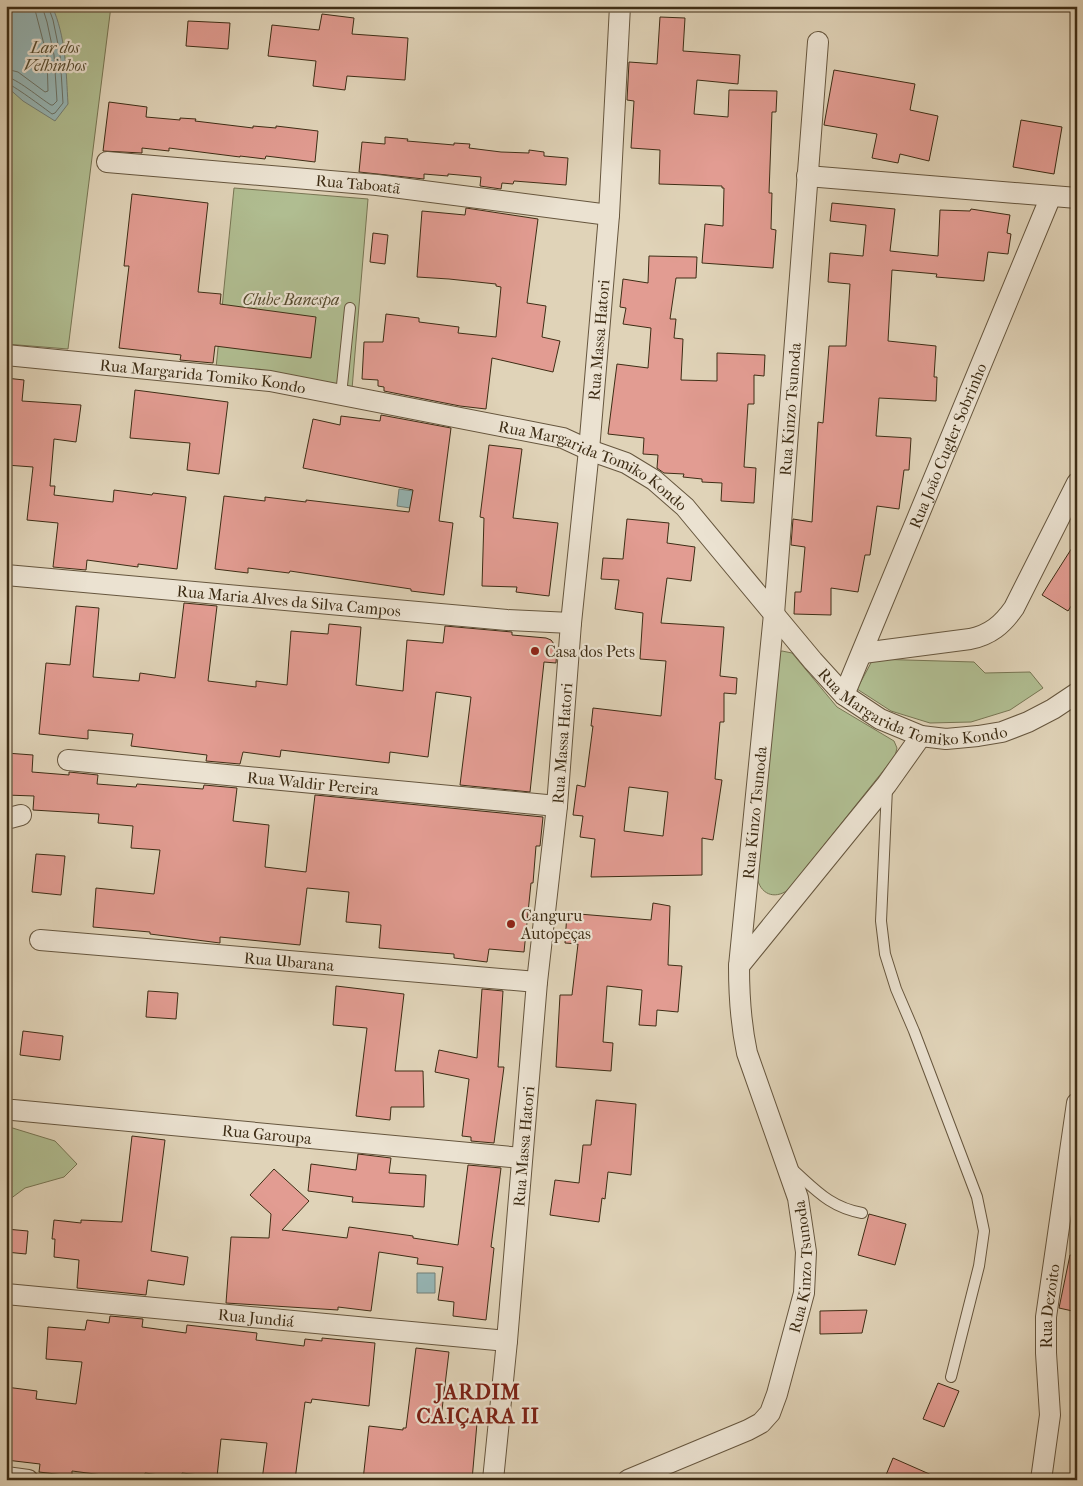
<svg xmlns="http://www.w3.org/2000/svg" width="1083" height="1486" font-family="'IM FELL French Canon',serif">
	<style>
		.green { fill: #b0bd91; stroke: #777553 }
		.water { fill: #96b6b6; stroke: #737f76 }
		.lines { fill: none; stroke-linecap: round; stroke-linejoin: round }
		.shore { stroke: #6a7266; stroke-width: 1 }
		.building { fill: #e29c92; stroke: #3e2d15; fill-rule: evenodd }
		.service-casing { stroke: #66563e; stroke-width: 12 }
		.minor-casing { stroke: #66563e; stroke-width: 22 }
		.service { stroke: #ebe2d1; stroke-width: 10 }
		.minor { stroke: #ebe2d1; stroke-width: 20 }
		.poi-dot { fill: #8f2418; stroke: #ebe2d1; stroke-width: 2 }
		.labels { text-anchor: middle; stroke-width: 4.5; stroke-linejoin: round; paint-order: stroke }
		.park-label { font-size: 16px; font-style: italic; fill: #554a2e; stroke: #ebe2d1 }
		.street-label { font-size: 16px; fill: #3e2d15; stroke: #ebe2d1 }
		.poi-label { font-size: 16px; fill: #3e2d15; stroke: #ebe2d1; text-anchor: start }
		.district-label { font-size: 21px; font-weight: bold; letter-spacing: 1px; fill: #7a1f14; stroke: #ebe2d1 }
	</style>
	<rect width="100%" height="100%" fill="#e0d3b8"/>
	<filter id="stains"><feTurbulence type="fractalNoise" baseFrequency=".004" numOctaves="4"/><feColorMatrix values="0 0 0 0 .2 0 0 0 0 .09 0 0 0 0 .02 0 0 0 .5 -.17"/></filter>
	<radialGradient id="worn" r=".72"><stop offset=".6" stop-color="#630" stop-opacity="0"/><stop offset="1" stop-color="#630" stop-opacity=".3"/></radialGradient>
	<path class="green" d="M6 6H111L68 349 6 344Z
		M234 188 368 199 352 389 216 368Z
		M782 651 792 653 837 707 894 741 897 748 895 756 788 890C774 900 760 894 757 877L779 652Z
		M873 659 974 662 985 673 1030 672 1043 688 1010 710 971 722 930 723 891 711 857 689Z
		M6 1126 55 1141 77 1164 64 1177 25 1188 6 1202Z"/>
	<path class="water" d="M6 6H52C66 37 66 71 68 104L55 121 23 101 6 86Z
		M399 489 427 493 424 510 397 506Z
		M417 1273H435V1293H417Z"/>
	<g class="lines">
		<path class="shore" d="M6 69 18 72 45 92 48 91 47 56 34 6
			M6 77C15 77 41 99 51 105H53L57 101 54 55 47 22 42 6
			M6 83C12 84 44 108 52 114L55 113 63 103 60 54 53 20 48 6"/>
	</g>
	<path class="building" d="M322 14 354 18 352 34 408 38 405 80 347 76 345 90 313 86 316 61 268 56 272 25 319 30Z
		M660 17 685 18 683 51 740 55 738 84 697 80 694 114 728 117 729 90 777 91 776 112H772L769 193H772L771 229 776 230 773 268 702 263 705 224 723 226 724 188H722V186L659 184 660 150 631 148 634 101 627 100 629 62 657 64Z
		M188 21 230 23 228 49 186 46Z
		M834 70 915 84 910 110 938 116 929 161 900 154 898 163 872 158 877 134 824 125Z
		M109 102 147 107 146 117 180 120V118L196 119 195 121 253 128V126L276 128V126L318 131 315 162 266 156 265 159 240 156V157L169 148V151L142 148V153L103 151Z
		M1021 120 1062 127 1054 174 1013 167Z
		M385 137 408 139 407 141 454 145V143L470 144 469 148 501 152 529 153V150L544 152V156L568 158 566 185 514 181 513 184 502 183 501 189 480 186 481 177 448 174V176L424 174V179L359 172 362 142 385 144Z
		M132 194 208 203 198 292 221 294 220 304 316 317 311 358 215 346 213 363 180 360 181 355 119 348 129 266H124Z
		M832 203 895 209 890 251 938 256 940 210 970 211 971 209 1010 215 1007 233 1011 234 1008 254 988 252 984 281 936 277 937 274 892 270 888 341 936 346 934 377H937L936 401 879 398 876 436 911 438 909 470H904L899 509 877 506 870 555H865L858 592 831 588V615L794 614 795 592H801L805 547 791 545 793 519 812 522 818 422 823 423 829 346H846L850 284 828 282 830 253 863 256 866 225 830 221Z
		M466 208 538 219 527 303 546 306 542 337 560 341 553 372 492 358 486 409 460 406 384 391V387L378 386V380L362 379 364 342H383L386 314 419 318V322L459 327 458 333 496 337 501 287 496 286V284L449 279 417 277 422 211 465 215Z
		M373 233 388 235 385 264 370 262Z
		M649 256 697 257 696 278H676L670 319H676L674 338 683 339 681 380 717 381V353L765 355 764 376 754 375V404H748L744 467 756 468 754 503 721 501 722 483 702 482V479L683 477 684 474 664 473 657 468 658 455 643 454 644 438 608 434 617 364 648 368 651 328 623 324 626 308 620 307 623 279 648 283Z
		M6 378 24 380 22 401 81 405 76 442 54 439 50 486H55L54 495 113 502 114 490 152 495 153 493 186 497 177 569 138 564V567L87 560 86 570 53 567 58 523 27 520 33 467 6 465Z
		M135 390 228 402 219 474 187 470 190 443 130 438Z
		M381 415 451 428 439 521 453 523 444 595 411 591V589L290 571 289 573 248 568V573L215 569 224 496 265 501V497L306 502V500L409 512 413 490 303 468 313 419 340 425 341 416 380 421Z
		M489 445 522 449 513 518 558 523 549 596 516 592 517 587 482 586 484 518 480 517Z
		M627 519 669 523 667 543 695 547 691 581 667 578 661 623 724 627 720 676 737 678 736 694 724 693V722H720L715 779 722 780 713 840 702 838V875L591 877 595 839 580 837 583 816 573 815 577 785 585 787 593 726H591L593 708 661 716 666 661 640 659 643 613 615 609 619 580 601 579 603 558 623 559ZM629 787 668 792 663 836 624 831Z
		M1077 540V597L1068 611 1042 595Z
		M184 603 217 606 208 681 256 687V681L287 685 291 631 328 634 329 624 361 627 356 685 403 691 407 640 443 643 445 626 512 632V635L546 638 551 640 557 648 556 663 544 662 530 792 460 785 471 697 436 692 428 757 390 752 389 763 281 750 280 757 243 752 240 764 206 761 207 755 131 746 133 734 88 730V739L39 734 46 663 70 665 76 606 99 608 93 677 139 681 140 673 175 678Z
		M6 753 33 755 32 772 69 775V772L98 775 97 784 136 787 137 784 203 789 204 785 237 788 233 821 269 825 265 867 306 872 315 795 543 817 540 846H536L533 883H531L524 952 489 949 487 962 454 958V954L379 948 381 925 346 922 349 892 307 888 300 945 220 937V943L150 934V932L93 927 96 888 154 894 160 850 131 848 133 826 98 823 99 814 33 810 34 796 6 795Z
		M36 854 65 856 61 895 32 892Z
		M653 903 670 906 668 965 682 966 678 1012 657 1010 656 1026 639 1025 642 990 607 986 603 1042 613 1043 611 1071 556 1067 560 995H572L578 944 565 943 567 913 651 920Z
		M336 986 404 994 395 1071H423L424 1107H391L390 1120 356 1116 367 1028 333 1025Z
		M482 989 503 991 498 1067H504L494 1143 471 1141V1137L462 1136 469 1079 435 1072 439 1050 477 1058Z
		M148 991 178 993 176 1019 146 1017Z
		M23 1031 63 1036 60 1060 20 1055Z
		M596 1100 636 1104 631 1175 608 1172 605 1199 602 1198 599 1222 550 1215 555 1180 579 1183 583 1145H591Z
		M132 1136 165 1140 151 1251 188 1257 184 1285 148 1280 146 1295 77 1288 79 1260 54 1257 55 1239H52L54 1220 81 1223V1220L122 1222Z
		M358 1154 391 1158 389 1173 426 1175 424 1207 352 1202 353 1197 308 1191 311 1164 356 1170Z
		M468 1165 501 1168 491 1247 494 1248 486 1320 453 1316 454 1302 438 1300 443 1267 417 1264 418 1258 379 1252 371 1311 338 1307V1310L226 1303 231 1237 269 1238 271 1214 250 1195 274 1169 309 1201 282 1230 347 1238 349 1227 413 1236V1238L458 1245Z
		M869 1214 906 1224 895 1265 858 1255Z
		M6 1229 28 1231 26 1254 6 1252Z
		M1070 1255 1077 1256V1312L1059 1308Z
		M867 1310 862 1333 820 1334V1311Z
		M110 1316 143 1319 142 1327 186 1333 187 1325 257 1333 256 1340 304 1346 305 1339 322 1341V1338L375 1343 369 1406 312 1399 311 1403 305 1402 295 1480H262L267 1443 221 1439 217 1477 182 1473V1478L145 1473 144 1480H141L72 1471V1476L39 1472 40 1464 6 1460V1387L37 1391 36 1399 76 1404 82 1362 46 1359 48 1327 85 1330 87 1320 109 1323Z
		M416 1348 449 1352 441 1418 477 1423 472 1480H363L369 1426 403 1430V1428H406Z
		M938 1383 959 1391 944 1427 923 1419Z
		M893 1458 943 1480H898L886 1475Z"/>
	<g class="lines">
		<defs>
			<path id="service" d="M341 395 350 308
				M887 788 881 921 885 954 896 989 914 1031 977 1197 984 1231 979 1266 951 1377
				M791 1168C815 1189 829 1207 862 1213"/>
			<g id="minor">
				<path id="s1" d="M107 162 377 185 609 215"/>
				<path d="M807 176 1077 198"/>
				<path id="s2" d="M6 355 270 381 563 438 589 450 626 463 654 480 685 507 813 661 844 695 880 719 921 736 946 739 978 736 1002 732 1028 722 1053 709 1077 693"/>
				<path id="s3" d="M6 575 507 620 571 623"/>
				<path d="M863 653 970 639C990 635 1002 625 1014 608L1077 483"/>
				<path id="s4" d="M844 695 1051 196"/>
				<path id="s5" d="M68 760 557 806"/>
				<path d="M6 819 21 815"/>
				<path id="s6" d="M40 940 537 982"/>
				<path d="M739 966 887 784 921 736"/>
				<path id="s7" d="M13 1110 522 1158"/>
				<path id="s8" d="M6 1294 507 1341"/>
				<path d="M6 1477 28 1480"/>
				<path id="s9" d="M493 1480 507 1341 537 982 557 806 571 623 589 450 609 215 620 6"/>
				<path id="s10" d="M628 1480 748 1430 761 1423 770 1413 777 1394 804 1293 806 1252 798 1198 747 1053C741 1025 739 995 739 966L774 614 818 42"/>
				<path id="s11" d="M1041 1480 1050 1415 1046 1353V1317L1077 1103"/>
			</g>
		</defs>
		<use href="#service" class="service-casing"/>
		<use href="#minor" class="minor-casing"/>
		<use href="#service" class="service"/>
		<use href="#minor" class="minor"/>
	</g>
	<g class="poi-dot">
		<circle cx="535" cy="651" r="5"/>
		<circle cx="511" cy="924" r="5"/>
	</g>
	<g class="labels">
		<g class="park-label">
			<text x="55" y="53">Lar dos<tspan x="55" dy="18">Velhinhos</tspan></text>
			<text x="291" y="305">Clube Banespa</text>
		</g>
		<g class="street-label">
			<text dy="6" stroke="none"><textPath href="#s1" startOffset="252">Rua Taboatã</textPath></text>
			<text dy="6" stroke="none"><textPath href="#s9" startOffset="1145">Rua Massa Hatori</textPath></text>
			<text dy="6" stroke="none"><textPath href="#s2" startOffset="198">Rua Margarida Tomiko Kondo</textPath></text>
			<text dy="6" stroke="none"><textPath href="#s10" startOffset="1179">Rua Kinzo Tsunoda</textPath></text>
			<text dy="6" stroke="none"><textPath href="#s4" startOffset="270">Rua João Cugler Sobrinho</textPath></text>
			<text dy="6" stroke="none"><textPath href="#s2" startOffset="602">Rua Margarida Tomiko Kondo</textPath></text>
			<text dy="6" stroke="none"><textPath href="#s3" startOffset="284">Rua Maria Alves da Silva Campos</textPath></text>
			<text dy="6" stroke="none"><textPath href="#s2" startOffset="1022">Rua Margarida Tomiko Kondo</textPath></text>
			<text dy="6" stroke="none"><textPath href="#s9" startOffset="740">Rua Massa Hatori</textPath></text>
			<text dy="6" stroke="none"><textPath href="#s5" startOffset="246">Rua Waldir Pereira</textPath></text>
			<text dy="6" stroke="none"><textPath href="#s10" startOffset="774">Rua Kinzo Tsunoda</textPath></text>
			<text dy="6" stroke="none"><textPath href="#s6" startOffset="250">Rua Ubarana</textPath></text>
			<text dy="6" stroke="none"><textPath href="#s7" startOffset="255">Rua Garoupa</textPath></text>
			<text dy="6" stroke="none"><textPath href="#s9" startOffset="335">Rua Massa Hatori</textPath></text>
			<text dy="6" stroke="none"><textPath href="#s10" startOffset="309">Rua Kinzo Tsunoda</textPath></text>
			<text dy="6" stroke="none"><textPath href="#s11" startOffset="175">Rua Dezoito</textPath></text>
			<text dy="6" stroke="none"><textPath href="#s8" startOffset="251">Rua Jundiá</textPath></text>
		</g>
		<g class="poi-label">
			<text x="545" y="657">Casa dos Pets</text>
			<text x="521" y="921">Canguru<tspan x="521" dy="18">Autopeças</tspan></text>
		</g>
		<g class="district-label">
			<text x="478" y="1399">JARDIM<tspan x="478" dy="24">CAIÇARA II</tspan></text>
		</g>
	</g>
	<rect width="1083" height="1486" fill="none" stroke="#e0d3b8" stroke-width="25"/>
	<rect x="8" y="8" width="1068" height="1471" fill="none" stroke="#3e2d15" stroke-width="2.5"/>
	<rect x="12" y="12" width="1058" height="1461" fill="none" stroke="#3e2d15"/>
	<rect width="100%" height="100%" filter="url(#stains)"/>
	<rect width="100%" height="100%" fill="url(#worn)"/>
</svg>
